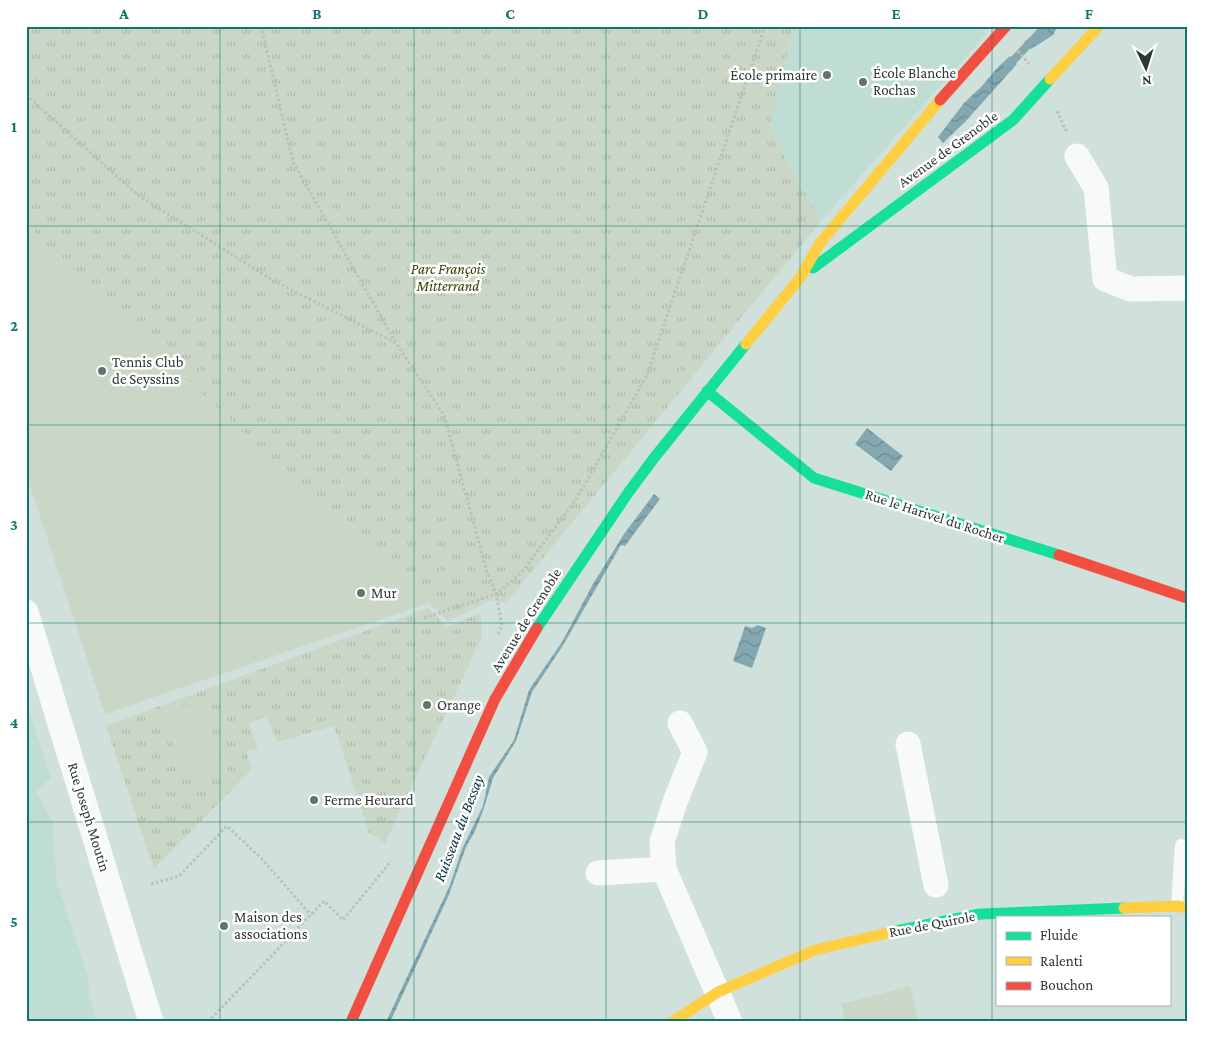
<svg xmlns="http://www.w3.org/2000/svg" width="1213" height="1048" font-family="'Crimson Pro',serif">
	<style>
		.built { fill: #c0ddd4 }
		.grass { fill: url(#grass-tufts) }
		.garden { fill: #cbd7c6 }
		.water { fill: url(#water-waves) }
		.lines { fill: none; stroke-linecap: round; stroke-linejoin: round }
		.stream { stroke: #84a8b2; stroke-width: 8 }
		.path { stroke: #b9c0be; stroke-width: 3; stroke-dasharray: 2.5 2.5; stroke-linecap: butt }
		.lane { stroke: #f8fafa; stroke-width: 12 }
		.street { stroke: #f8fafa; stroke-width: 25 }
		.fast { stroke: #16e098; stroke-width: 11 }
		.slow { stroke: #ffcf43; stroke-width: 11 }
		.jam { stroke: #f24e42; stroke-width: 11 }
		.grid { fill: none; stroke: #0f766e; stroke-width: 1; stroke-opacity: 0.55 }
		.poi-dot { fill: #65736e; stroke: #fff; stroke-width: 2 }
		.labels { text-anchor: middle; stroke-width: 5; stroke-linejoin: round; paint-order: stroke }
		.poi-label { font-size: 15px; fill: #2c3834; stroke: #fff; text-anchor: start }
		.street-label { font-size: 15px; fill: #2c3834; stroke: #fff }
		.park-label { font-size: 15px; font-style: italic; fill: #344101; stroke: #fff }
		.water-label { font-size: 16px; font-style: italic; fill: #04303d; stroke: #fff }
		.neatline { fill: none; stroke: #0f766e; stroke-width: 2 }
		.grid-label { font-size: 16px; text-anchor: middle; font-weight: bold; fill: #0f766e }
	</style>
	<defs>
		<pattern id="grass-tufts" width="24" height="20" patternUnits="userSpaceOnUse" patternTransform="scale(1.25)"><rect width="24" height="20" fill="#cbd7c6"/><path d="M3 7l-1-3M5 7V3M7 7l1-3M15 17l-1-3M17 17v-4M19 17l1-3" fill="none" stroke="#aeb9ab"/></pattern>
		<pattern id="water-waves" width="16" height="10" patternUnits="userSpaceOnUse" patternTransform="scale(1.25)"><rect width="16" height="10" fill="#84a8b2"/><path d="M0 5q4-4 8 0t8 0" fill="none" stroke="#6c8a92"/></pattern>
	</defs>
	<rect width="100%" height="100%" fill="#d0e1db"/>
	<path class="built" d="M794 26H981L986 34 821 221 769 129Z
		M26 701 51 778 36 792 53 822 56 878 88 976 89 994 97 1022H26Z"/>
	<path class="grass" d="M26 26H794L769 129 821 221 506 603 489 601 448 621 66 269 26 223Z
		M428 608 447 627 481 613 482 637 385 843 369 833 334 726 277 742 267 716 249 723 258 748 246 751 252 769 154 869 106 726Z"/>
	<path class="garden" d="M30 227 66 269 429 603 105 714 26 474V229Z
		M202 700 224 767 184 780 162 713Z
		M910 986 919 1022H846L841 1004Z"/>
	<path class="water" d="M1041 26H1058L1053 35 1031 49 1024 42 1032 36Z
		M1010 56 1017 64 965 122 943 143 938 137 964 103 981 87 998 67Z
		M867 428 903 456 891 471 855 444Z
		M654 494 660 499 625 546 621 545 562 647 532 692 516 741 493 778 484 808 475 831 466 847 448 897 390 1022H386L450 885 462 849 483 806 489 777 514 740 529 690 562 642 593 584 624 534Z
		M758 625 766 628 752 668 733 661 745 626 752 628Z"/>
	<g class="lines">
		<path class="stream" d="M1008 66 1046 26"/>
		<path class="path" d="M261 26 293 162 396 343
			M1018 51 1029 64
			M26 95 138 195 274 281 396 343 444 415 487 572 496 594 502 626 498 634
			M1057 111 1067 133
			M424 618 496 594 521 573 577 498 647 375 765 26
			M151 884 179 876 227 826 261 858 311 915
			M208 1022 324 901 343 920 391 861"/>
		<path class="lane" d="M1177 906 1181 845"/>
		<path class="street" d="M1077 156 1096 188 1105 279 1131 289 1187 288
			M26 612 151 1022
			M680 723 695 752 675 802 662 842 664 869 730 1022
			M908 744 936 885
			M598 873 664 869"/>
		<path class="fast" d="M813 268 1013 120 1050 79
			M707 391 814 478 1059 555
			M537 628 628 493 654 458 746 344
			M896 931 980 914 1124 908"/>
		<path class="slow" d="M1050 79 1099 26
			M746 344 800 278 820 243 940 100
			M1124 908 1177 906 1187 908
			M672 1022 718 992 815 950 896 931"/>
		<path class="jam" d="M940 100 1006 26
			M1059 555 1187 598
			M351 1022 495 699 537 628"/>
	</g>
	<path class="grid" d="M220 26V1022M414 26V1022M606 26V1022M800 26V1022M992 26V1022M26 226H1187M26 425H1187M26 623H1187M26 822H1187"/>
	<g class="poi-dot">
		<circle cx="827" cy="75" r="5"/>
		<circle cx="863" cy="82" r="5"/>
		<circle cx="102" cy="371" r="5"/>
		<circle cx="361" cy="593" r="5"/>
		<circle cx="427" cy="705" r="5"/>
		<circle cx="314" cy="800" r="5"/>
		<circle cx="224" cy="926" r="5"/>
	</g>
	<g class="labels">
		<g class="poi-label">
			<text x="873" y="78">École Blanche<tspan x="873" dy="17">Rochas</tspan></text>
			<text x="817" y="80" text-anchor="end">École primaire</text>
			<text x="112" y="367">Tennis Club<tspan x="112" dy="17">de Seyssins</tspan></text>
			<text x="371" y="598">Mur</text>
			<text x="437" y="710">Orange</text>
			<text x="324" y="805">Ferme Heurard</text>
			<text x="234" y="922">Maison des<tspan x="234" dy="17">associations</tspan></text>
		</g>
		<g class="street-label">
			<text transform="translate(948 149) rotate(-36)" y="5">Avenue de Grenoble</text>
			<text transform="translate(935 516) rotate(18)" y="5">Rue le Harivel du Rocher</text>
			<text transform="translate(526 620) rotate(-58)" y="5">Avenue de Grenoble</text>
			<text transform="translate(89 817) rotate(73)" y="5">Rue Joseph Moutin</text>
			<text transform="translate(932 924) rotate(-11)" y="5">Rue de Quirole</text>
		</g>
		<g class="park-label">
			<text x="448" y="274">Parc François<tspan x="448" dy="17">Mitterrand</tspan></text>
		</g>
		<g class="water-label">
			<text transform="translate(458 828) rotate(-69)" y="6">Ruisseau du Bessay</text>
		</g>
	</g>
	<rect width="1213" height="1048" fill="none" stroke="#ffffff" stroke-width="55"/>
	<rect x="996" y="916" width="175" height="90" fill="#ffffff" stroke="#abafae"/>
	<rect x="1006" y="932" width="25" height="8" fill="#16e098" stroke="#abafae"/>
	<text x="1040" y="940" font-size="15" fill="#2c3834">Fluide</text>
	<rect x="1006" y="957" width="25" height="8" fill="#ffcf43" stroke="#abafae"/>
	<text x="1040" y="966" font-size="15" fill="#2c3834">Ralenti</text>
	<rect x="1006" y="982" width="25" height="8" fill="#f24e42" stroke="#abafae"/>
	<text x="1040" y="990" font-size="15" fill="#2c3834">Bouchon</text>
	<g transform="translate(1146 68) rotate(176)" stroke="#ffffff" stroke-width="4" paint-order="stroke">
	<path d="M0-4L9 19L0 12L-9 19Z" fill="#2c3834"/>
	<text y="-8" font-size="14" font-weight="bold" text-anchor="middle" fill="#2c3834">N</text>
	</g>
	<rect x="28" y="28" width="1158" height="992" class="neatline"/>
	<g class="grid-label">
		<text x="124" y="19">A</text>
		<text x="317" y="19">B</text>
		<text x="510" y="19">C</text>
		<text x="703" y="19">D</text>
		<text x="896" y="19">E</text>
		<text x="1089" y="19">F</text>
		<text x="14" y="132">1</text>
		<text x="14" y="331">2</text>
		<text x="14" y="530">3</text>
		<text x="14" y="728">4</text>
		<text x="14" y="927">5</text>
	</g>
</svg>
